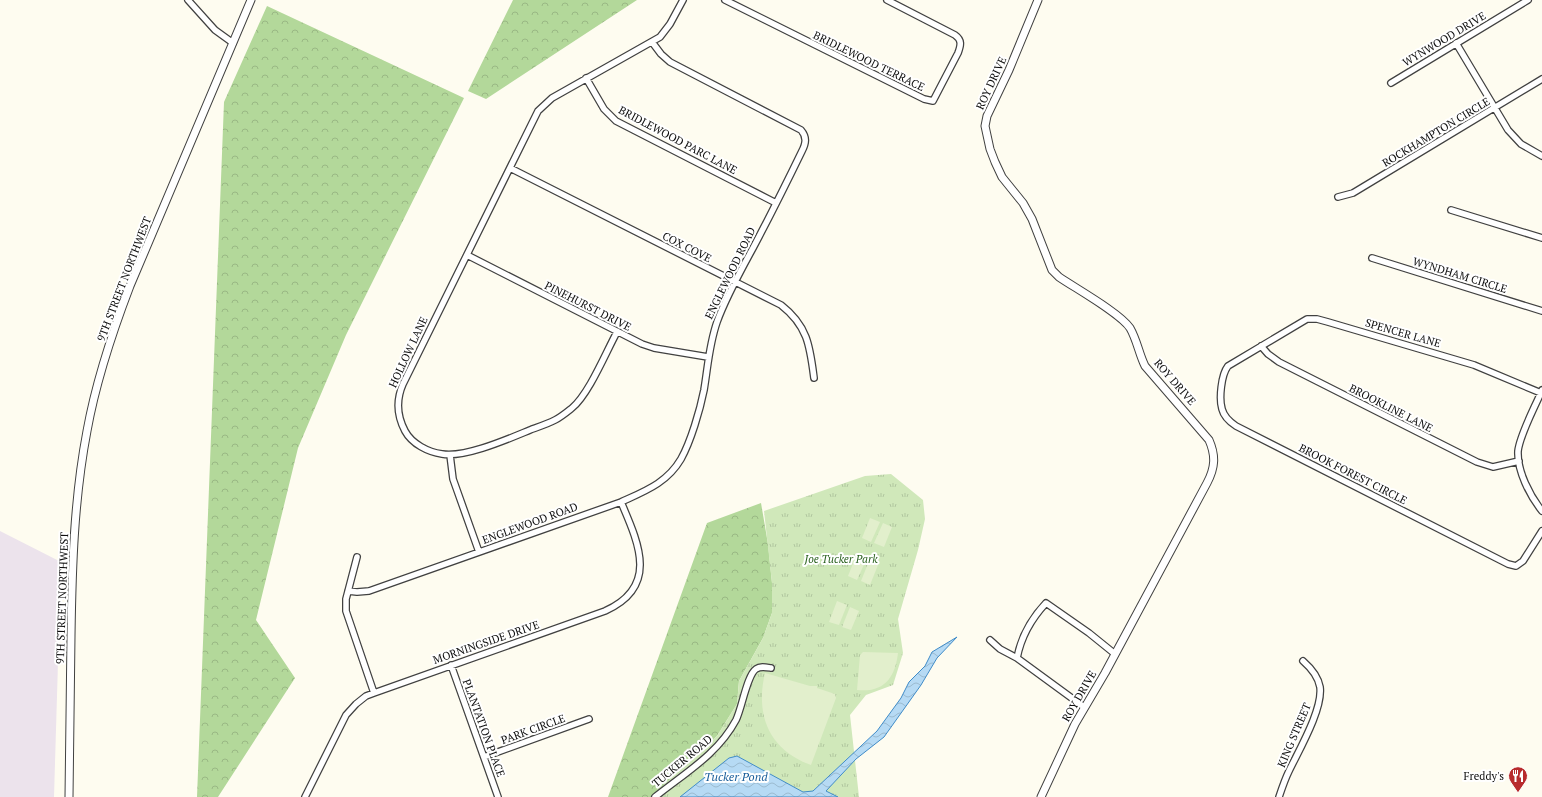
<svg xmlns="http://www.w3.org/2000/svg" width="1542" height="797" font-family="'PT Serif',serif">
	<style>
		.industrial { fill: #ece3ec }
		.forest { fill: url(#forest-crowns) }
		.park { fill: url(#park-tufts) }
		.pitch { fill: #e2efcc }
		.water { fill: url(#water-waves); stroke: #408cc8 }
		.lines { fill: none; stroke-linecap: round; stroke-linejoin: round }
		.minor-casing { stroke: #414141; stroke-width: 8 }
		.tertiary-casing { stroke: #414141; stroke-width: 9 }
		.minor { stroke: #fff; stroke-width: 5.5 }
		.tertiary { stroke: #fff; stroke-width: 7 }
		.labels { text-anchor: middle; stroke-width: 4; stroke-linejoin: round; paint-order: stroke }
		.street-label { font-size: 11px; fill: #0e0e0e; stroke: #fff }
		.park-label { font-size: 11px; font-style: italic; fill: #2c6321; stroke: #fff }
		.poi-label { font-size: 11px; fill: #0e0e0e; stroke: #fff; text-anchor: end }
		.water-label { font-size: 12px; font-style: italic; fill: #1c5f9b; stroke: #fff }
	</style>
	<defs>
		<pattern id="forest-crowns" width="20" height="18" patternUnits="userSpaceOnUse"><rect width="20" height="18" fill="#b3d89a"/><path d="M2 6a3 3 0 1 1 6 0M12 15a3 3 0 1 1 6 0" fill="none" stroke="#99b884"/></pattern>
		<pattern id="park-tufts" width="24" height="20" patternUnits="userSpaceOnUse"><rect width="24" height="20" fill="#d0e8ba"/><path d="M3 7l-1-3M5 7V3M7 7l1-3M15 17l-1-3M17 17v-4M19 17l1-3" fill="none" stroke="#b1c69f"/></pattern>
		<pattern id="water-waves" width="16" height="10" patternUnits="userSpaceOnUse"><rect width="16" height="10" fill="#b6daf4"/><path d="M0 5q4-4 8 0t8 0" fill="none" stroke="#9bbad0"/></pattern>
	</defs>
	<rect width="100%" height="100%" fill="#fefcf0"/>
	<path class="industrial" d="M0 531 61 562 54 797H0Z"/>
	<path class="forest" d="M513 0H637L486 99 468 91Z
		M267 6 464 98 346 335 298 448 256 620 295 678 218 797H197L224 102Z
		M761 503 768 544 772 583V613L763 638 739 681 737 704 717 736 651 797H608L707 523Z"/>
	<path class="park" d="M891 474 923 500 925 519 918 550 898 619 903 653 893 685 866 695 850 715 859 797H651L717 736 737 704 739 681 763 638 772 613V583L764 511 865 476Z"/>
	<path class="pitch" d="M870 518 880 522 871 542 862 538Z
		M883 523 892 527 884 547 874 543Z
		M856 556 866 560 857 580 848 576Z
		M869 561 878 565 870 585 861 581Z
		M837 601 847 605 839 625 829 622Z
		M850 607 859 611 851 630 842 627Z
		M863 652 898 653C895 677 885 693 857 690L860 655Z
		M765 673 810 686H817V688L835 694 836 698 811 765C769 750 755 715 765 673Z"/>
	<path class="water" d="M957 637 937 658 921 685 884 737 856 759 826 791 838 797H680L729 758 737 756 803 792 813 791 877 731 901 698 909 682 925 666 932 652Z"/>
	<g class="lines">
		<defs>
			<path id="minor" d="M188 0 215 30 233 43
				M725 0 924 99 933 101 958 53C961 45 962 40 955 35L887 0
				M1456 43 1508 130 1521 144 1542 156
				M586 78 604 109 616 121 776 203
				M1391 83 1528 0
				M510 168 781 305C808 326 810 347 814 378
				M1338 197 1353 193 1542 79
				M1451 210 1542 238
				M467 255 642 344 654 348 708 357
				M1372 258 1542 311
				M617 332C606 352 589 394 572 408 567 412 561 417 555 420 547 424 538 427 530 430 508 439 465 458 442 454 428 452 412 444 405 431 397 416 396 400 403 384L538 111 552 98 660 37 670 24 683 0
				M1261 346 1268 354 1279 362 1477 462 1493 467 1519 461
				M1542 390C1535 407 1520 434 1518 451 1517 471 1530 496 1542 511
				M1541 393 1474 365 1328 322 1317 319H1307L1228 366C1221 375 1219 399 1222 409 1224 417 1230 422 1236 426L1508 564 1516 566 1523 561 1542 531
				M450 455 453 479 479 552
				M357 557 346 599V611L374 693
				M348 591 357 592 369 591 621 502C645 491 667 483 681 459 691 441 700 410 704 390 708 366 709 345 717 322 726 297 740 272 753 248 770 216 786 184 802 151 806 143 807 137 801 130L670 62 661 54 652 42
				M990 640 1000 649 1017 658
				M451 665 498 797
				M1084 707 1017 658C1021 637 1032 618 1046 603L1089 633 1115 654
				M484 757 589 719
				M305 797 346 715 356 704 366 696 374 693 605 611C659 587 639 544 621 502
				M655 797C685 773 718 754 736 720 742 708 747 675 756 669 760 666 765 667 771 668
				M1279 797C1282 788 1285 779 1289 771 1299 750 1323 709 1320 687 1318 676 1311 668 1303 661"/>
			<path id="tertiary" d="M1038 0 1009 70 987 116 985 126 990 149 995 162 1002 177 1023 203 1032 219 1052 270 1059 277C1075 288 1120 313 1130 328 1137 340 1139 354 1145 366L1209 440C1216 456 1215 468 1207 483L1105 673 1075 724 1041 797
				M69 797C70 743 70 690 71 636 72 567 74 499 87 431 96 381 112 333 130 286L251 0"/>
		</defs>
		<use href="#minor" class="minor-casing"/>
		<use href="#tertiary" class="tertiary-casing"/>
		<use href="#minor" class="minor"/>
		<use href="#tertiary" class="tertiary"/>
	</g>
	<defs>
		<symbol id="restaurant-pin" viewBox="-11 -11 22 30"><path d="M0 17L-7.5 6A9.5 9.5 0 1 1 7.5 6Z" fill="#b82b2d" stroke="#fff"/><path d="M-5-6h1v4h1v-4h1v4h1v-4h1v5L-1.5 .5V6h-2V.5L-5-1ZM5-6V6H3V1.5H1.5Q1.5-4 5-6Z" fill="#fff"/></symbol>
	</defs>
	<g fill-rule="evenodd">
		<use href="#restaurant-pin" x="1507" y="765" width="22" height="30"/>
	</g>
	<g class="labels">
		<g class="street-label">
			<text transform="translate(1444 39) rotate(-31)" y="4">WYNWOOD DRIVE</text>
			<text transform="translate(869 61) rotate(26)" y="4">BRIDLEWOOD TERRACE</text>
			<text transform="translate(991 83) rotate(-65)" y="4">ROY DRIVE</text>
			<text transform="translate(1436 132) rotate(-31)" y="4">ROCKHAMPTON CIRCLE</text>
			<text transform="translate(678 140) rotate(28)" y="4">BRIDLEWOOD PARC LANE</text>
			<text transform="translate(687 247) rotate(27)" y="4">COX COVE</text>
			<text transform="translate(730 273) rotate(-64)" y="4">ENGLEWOOD ROAD</text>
			<text transform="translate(1460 275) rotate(17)" y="4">WYNDHAM CIRCLE</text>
			<text transform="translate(124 279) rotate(-69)" y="4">9TH STREET NORTHWEST</text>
			<text transform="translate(588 306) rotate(27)" y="4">PINEHURST DRIVE</text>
			<text transform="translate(1403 333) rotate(16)" y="4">SPENCER LANE</text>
			<text transform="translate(408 352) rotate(-65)" y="4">HOLLOW LANE</text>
			<text transform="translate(1175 382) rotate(49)" y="4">ROY DRIVE</text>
			<text transform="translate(1391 408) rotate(27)" y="4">BROOKLINE LANE</text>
			<text transform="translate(1353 474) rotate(27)" y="4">BROOK FOREST CIRCLE</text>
			<text transform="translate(530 523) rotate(-20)" y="4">ENGLEWOOD ROAD</text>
			<text transform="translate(62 598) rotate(-88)" y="4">9TH STREET NORTHWEST</text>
			<text transform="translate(486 642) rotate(-19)" y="4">MORNINGSIDE DRIVE</text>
			<text transform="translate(1079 696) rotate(-60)" y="4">ROY DRIVE</text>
			<text transform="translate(484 728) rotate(70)" y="4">PLANTATION PLACE</text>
			<text transform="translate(533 729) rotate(-20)" y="4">PARK CIRCLE</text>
			<text transform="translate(1294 735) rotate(-67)" y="4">KING STREET</text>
			<text transform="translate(682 761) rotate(-40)" y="4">TUCKER ROAD</text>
		</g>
		<g class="park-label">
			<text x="841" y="563">Joe Tucker Park</text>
		</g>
		<g class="poi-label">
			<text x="1504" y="780">Freddy's</text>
		</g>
		<g class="water-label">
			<text x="736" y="781">Tucker Pond</text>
		</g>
	</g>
</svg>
